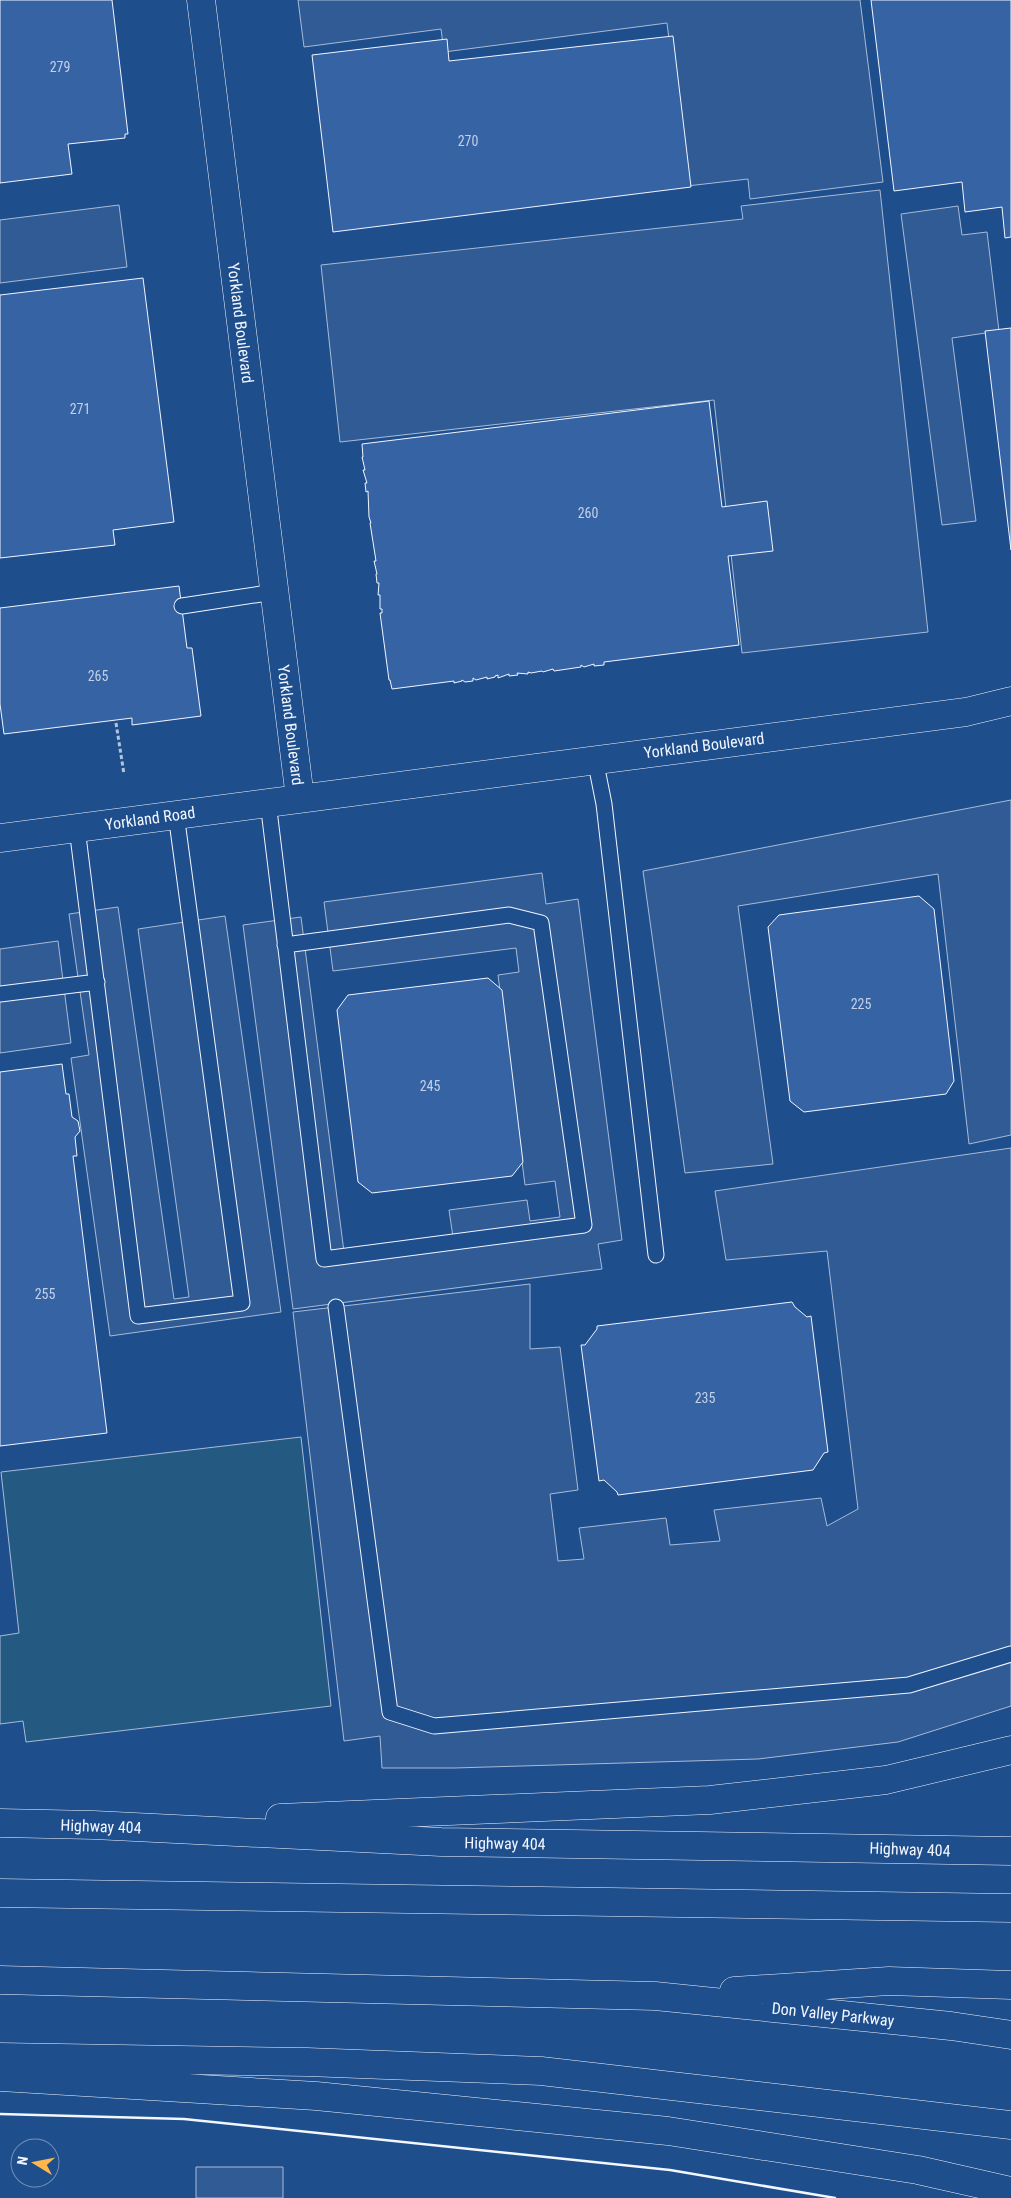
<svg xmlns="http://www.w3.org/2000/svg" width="1011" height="2198" font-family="'Roboto Condensed',sans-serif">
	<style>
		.green { fill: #245a82; stroke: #a8bbd7 }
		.parking { fill: #305b95; stroke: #a8bbd7 }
		.building { fill: #3563a3; stroke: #f2f6ff }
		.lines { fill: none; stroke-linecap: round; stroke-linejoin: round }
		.service-casing { stroke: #f2f6ff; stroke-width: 17 }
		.minor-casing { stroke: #f2f6ff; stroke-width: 29 }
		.motorway-casing { stroke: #f2f6ff; stroke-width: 29 }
		.path { stroke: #b3c4dc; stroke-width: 3; stroke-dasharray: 4 2.5; stroke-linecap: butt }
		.service { stroke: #1f4e8c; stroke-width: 15 }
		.minor { stroke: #1f4e8c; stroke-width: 28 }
		.motorway { stroke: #1f4e8c; stroke-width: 28 }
		.wall { stroke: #f2f6ff; stroke-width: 2.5 }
		.labels { text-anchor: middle; stroke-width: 4; stroke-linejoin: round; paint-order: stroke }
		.number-label { font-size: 14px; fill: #c3d1e8 }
		.street-label { font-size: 16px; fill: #f2f6ff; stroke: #1f4e8c }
	</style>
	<rect width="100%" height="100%" fill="#1f4e8c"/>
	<path class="green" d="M301 1437 331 1706 26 1742 23 1721 0 1724V1636L19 1633 1 1472Z"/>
	<path class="parking" d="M298 0H860L883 182 750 199 748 179 687 186 667 23 444 52 441 29 304 47Z
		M880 190 928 632 742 653 714 400 340 442 321 265 743 219 741 206Z
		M119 205 127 267 0 283V220Z
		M958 206 962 235 987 232 999 331 952 338 976 521 942 525 901 214Z
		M1011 800V1135L969 1144 938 874 738 906 773 1164 685 1173 643 871Z
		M542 873 546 904 578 899 622 1240 598 1244 602 1269 293 1309 243 925 301 917 344 1252 453 1237 449 1210 527 1200 530 1221 560 1217 555 1181 525 1185 498 975 519 972 516 948 333 971 324 902Z
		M118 907 174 1299 189 1297 138 929 225 916 281 1312 110 1336 71 1058 89 1055 69 914Z
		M58 941 71 1043 0 1053V949Z
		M1011 1148V1706L898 1742 758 1759 454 1768H382L380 1736 344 1741 293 1312 530 1284V1349L560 1347 578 1490 550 1494 558 1561 584 1559 579 1528 666 1518 670 1545 720 1541 714 1510 821 1498 827 1526 858 1509 827 1251 726 1260 715 1191Z
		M196 2167H283V2198H196Z"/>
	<path class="building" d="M0 0H112L128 134H125V138L68 144 72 174 0 183Z
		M871 0H1011V237L1005 238 1002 207 965 212 962 182 894 191Z
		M673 36 691 187 333 232 312 55 447 39 449 61Z
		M143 278 174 522 113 530 115 545 0 558V295Z
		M1011 328V550L985 331Z
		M709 401 722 507 767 501 773 551 728 556 739 645 604 662V665L594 666V664L584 667 581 665V667L554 671 553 669 543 672 542 671 531 673 528 672V674L517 673 518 675 509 676V674L498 678V675L495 676V677L487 679V677L476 680 473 678V681L465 682 462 680V681L454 683V681L392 689 390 680H389L380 613H382V609H380V595H378L379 583H377L376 574H377L374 561H376L370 523H371L369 517 368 491 366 492 365 483H367L363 470H365L362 457H363L362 444Z
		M179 586 187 648H192L201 716 132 725V718L4 734 0 704V608Z
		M919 896 934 909 954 1081 946 1094 804 1112 790 1101 768 927 779 915Z
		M488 978 502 990 523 1162 512 1176 372 1193 358 1182 337 1010 348 995Z
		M62 1064 66 1094H69L72 1117 78 1121 80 1131 75 1137 77 1156H73L107 1433 0 1446V1072Z
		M792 1302 795 1307 807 1317 811 1316 828 1452 824 1453 813 1470 618 1495 617 1492 604 1480 599 1481 581 1345H585L597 1329V1326Z"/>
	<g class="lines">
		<defs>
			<path id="service" d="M182 606 274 592
				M595 759 604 804 656 1255
				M268 802C287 954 305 1107 324 1259L584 1225 541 923 509 915 285 945
				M77 828 138 1316 242 1303 176 814
				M0 994 97 982
				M336 1307 390 1712 434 1726 909 1685 1011 1654"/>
			<path id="minor" d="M201 0 300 798
				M0 838 966 712 1011 701"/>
			<path id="motorway" d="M280 1818 710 1800 886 1780 1011 1750
				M0 1823 94 1825 441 1842 1011 1851
				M0 1893 1011 1908
				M0 1980 655 1996 951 2026 1011 2035
				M734 1991 889 1981 1011 1985
				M0 2057 307 2062 541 2071 1011 2125
				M0 2077 316 2096 668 2131 918 2170 1011 2191"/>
		</defs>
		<use href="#service" class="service-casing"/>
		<use href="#minor" class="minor-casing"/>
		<use href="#motorway" class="motorway-casing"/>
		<path class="path" d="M116 723 124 774"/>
		<use href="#service" class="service"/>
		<use href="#minor" class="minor"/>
		<use href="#motorway" class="motorway"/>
		<path class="wall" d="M0 2114 184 2119 670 2170 835 2198"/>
	</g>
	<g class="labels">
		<g class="number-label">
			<text x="60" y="72">279</text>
			<text x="468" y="146">270</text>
			<text x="80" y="414">271</text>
			<text x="588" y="518">260</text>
			<text x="98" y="681">265</text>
			<text x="861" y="1009">225</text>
			<text x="430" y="1091">245</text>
			<text x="45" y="1299">255</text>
			<text x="705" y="1403">235</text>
		</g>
		<g class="street-label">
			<text transform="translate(241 323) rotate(83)" y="6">Yorkland Boulevard</text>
			<text transform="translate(291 725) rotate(83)" y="6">Yorkland Boulevard</text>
			<text transform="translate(704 745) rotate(-7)" y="6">Yorkland Boulevard</text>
			<text transform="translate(150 818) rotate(-8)" y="6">Yorkland Road</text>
			<text transform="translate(101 1826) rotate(2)" y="6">Highway 404</text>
			<text transform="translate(505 1843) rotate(1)" y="6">Highway 404</text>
			<text transform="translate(910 1849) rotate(2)" y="6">Highway 404</text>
			<text transform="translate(833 2014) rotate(6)" y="6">Don Valley Parkway</text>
		</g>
	</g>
	<g transform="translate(35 2163) rotate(280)"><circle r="24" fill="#1f4e8c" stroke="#7391ba"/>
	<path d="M0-4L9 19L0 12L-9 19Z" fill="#ffb74d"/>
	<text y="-8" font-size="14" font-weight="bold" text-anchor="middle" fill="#f2f6ff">N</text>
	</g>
</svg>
